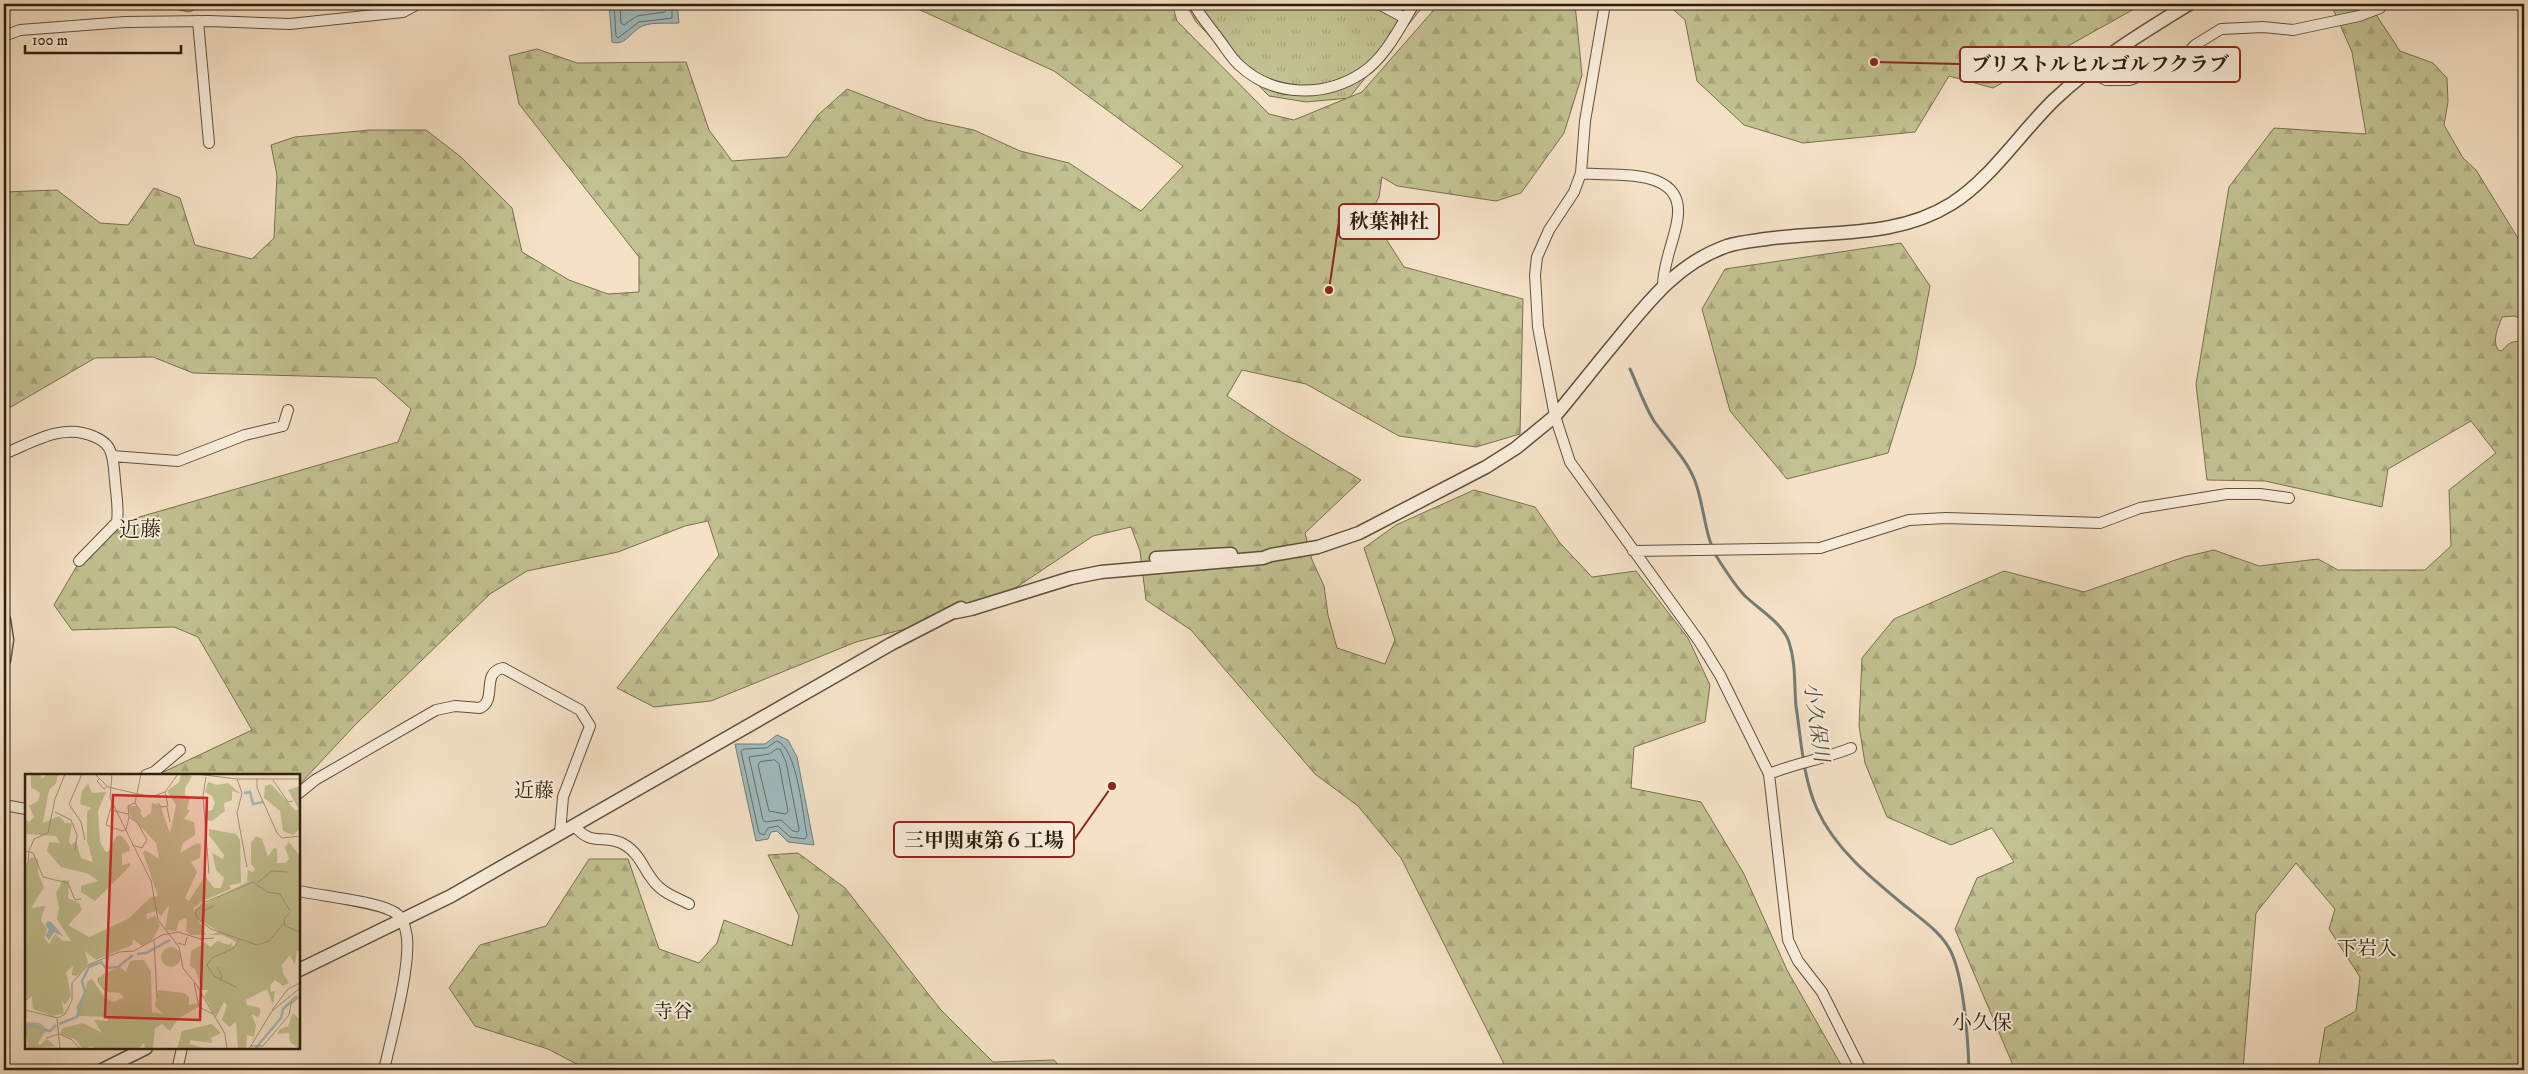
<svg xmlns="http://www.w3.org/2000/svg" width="2528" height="1074" font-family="'IM FELL DW Pica','Noto Serif JP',serif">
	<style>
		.grass { fill: url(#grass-tufts); stroke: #78704f }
		.forest { fill: url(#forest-firs); stroke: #78704f }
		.water { fill: #a0bbbe; stroke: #727d77 }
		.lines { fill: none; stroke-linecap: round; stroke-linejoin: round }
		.shore { stroke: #666d66; stroke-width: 1 }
		.stream { stroke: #727d77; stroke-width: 3 }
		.minor-casing { stroke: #5f503b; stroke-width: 12 }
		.tertiary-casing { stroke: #5f503b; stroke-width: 15 }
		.minor { stroke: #f8ecda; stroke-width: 10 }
		.tertiary { stroke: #f8ecda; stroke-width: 12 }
		.labels { text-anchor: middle; stroke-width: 4; stroke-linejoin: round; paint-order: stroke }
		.water-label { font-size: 20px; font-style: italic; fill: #504e42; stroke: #f8ecda }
		.neighbourhood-label { font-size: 20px; fill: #2d1f0d; stroke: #f8ecda }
		.quarter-label { font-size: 21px; fill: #2d1f0d; stroke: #f8ecda }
		.inset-river { fill: none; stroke: #a0bbbe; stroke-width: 2.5 }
		.inset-road { fill: none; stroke: #a5937c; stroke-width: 1 }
		.view { fill: #d62828; fill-opacity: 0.15; stroke: #d62828; stroke-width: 2.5 }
		.inset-edge { fill: none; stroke: #2d1f0d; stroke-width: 2.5 }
		.leader { fill: none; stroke: #8f2418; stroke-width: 2 }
		.callout-dot { fill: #8f2418; stroke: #f8ecda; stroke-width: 2 }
		.callout { fill: #f8ecda; stroke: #8f2418; stroke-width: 2 }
		.callout-label { font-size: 20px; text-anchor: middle; font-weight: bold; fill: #2d1f0d }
	</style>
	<defs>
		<pattern id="grass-tufts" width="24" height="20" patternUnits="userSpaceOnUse" patternTransform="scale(1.25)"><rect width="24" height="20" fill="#c2c191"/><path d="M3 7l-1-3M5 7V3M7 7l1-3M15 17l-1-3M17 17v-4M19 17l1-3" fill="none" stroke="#a7a57c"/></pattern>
		<pattern id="forest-firs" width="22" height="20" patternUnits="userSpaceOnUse" patternTransform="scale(1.25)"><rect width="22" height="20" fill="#c2c191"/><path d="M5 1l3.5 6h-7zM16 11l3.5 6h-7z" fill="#a7a57c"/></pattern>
	</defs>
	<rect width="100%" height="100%" fill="#f5e1c6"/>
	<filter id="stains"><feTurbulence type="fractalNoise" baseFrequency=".004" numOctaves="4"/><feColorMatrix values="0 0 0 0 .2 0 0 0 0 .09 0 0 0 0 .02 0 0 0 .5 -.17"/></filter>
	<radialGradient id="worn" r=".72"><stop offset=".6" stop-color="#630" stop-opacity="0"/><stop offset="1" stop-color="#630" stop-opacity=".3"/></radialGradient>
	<path class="grass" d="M1186 4H1425L1349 98 1306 102 1269 96 1196 22Z"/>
	<path class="forest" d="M150 4H208L189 12Z
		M907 4H1172L1177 21 1269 114 1294 120 1362 92 1439 4H1575L1582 75 1564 133 1521 193 1496 201 1397 186 1382 177 1379 197 1370 214 1404 267 1523 299 1520 434 1476 447 1399 436 1306 384 1242 370 1227 396 1286 435 1361 480 1305 533 1312 560 1324 586 1328 615 1337 648 1385 664 1395 640 1364 548 1396 525 1474 490 1535 507 1560 543 1592 577 1636 571 1688 638 1710 685 1705 722 1634 747 1631 788 1701 802 1744 874 1787 970 1844 1070H1507L1401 858 1358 806 1315 774 1191 630 1146 600 1140 551 1131 527 1093 536 987 607 856 642 711 701 654 707 617 688 719 555 708 521 685 526 618 552 527 571 490 594 355 725 299 785V775H157L252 730 198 637 174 627 72 630 54 605 92 540 136 518 398 442 411 409 376 378 193 373 153 357 95 358 4 411V192L57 190 100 223 128 225 154 188 180 198 195 245 252 259 274 238 277 175 271 145 295 137 370 130H426L461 157 512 208 522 252 569 280 608 294 639 292V257L519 104 509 56 537 49 577 63 686 62 709 130 732 161 787 157 818 115 847 89 927 120 974 130 1020 151 1069 163 1141 211 1183 166 1054 71Z
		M1667 4H2143L1993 88 1949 76 1915 132 1803 143 1744 125 1697 81 1685 20Z
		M2331 4H2369L2400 51 2433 63 2447 78 2448 102 2444 125 2463 158 2476 170 2524 248V317L2522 319 2514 316 2502 317C2498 328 2492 340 2498 350L2502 351C2509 342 2514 340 2524 342V1070H2318L2325 1028 2356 1011 2360 977 2329 929 2335 909 2296 863 2256 913 2243 1070H2015L1955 929 1977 878 2014 862 1992 828 1951 845 1887 817 1865 763 1859 726 1862 658 1894 619 2004 571 2084 592 2184 557 2214 550 2259 566 2318 559 2338 570H2425L2451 546 2449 490 2496 453 2471 421 2388 469 2382 507 2265 481 2207 480 2196 384 2229 187 2274 128 2366 134 2352 52Z
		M1901 243 1930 286 1915 366 1888 453 1787 479 1730 411 1702 309 1725 269Z
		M798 853 845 888 941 1010 993 1062 1054 1060 1063 1070H588L548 1049 475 1026 449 988 480 945 546 926 589 859H628L659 949 699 963 717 943 724 920 792 946 799 916 768 855Z"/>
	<path class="water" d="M609 4H677L679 23C668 24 648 21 639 28 630 34 624 46 612 42Z
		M777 735 788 740 797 757 814 845 788 842 777 831 771 832 768 839 756 841 735 744H765Z"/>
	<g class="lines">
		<path class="shore" d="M614 4 616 36 618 38 639 22 672 18V4
			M620 4 621 23 624 25 637 16 665 12 666 4
			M777 741C797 747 803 816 807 836L805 839 790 837 778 826 768 828 764 835 759 833 741 751 744 749 766 748Z
			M777 749H780L786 762 799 829 798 832 793 831 781 820 765 822 763 820 749 757 769 754Z
			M775 760 779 764 788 811 786 814 769 811 758 765 760 762Z"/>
		<path class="stream" d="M1630 369C1638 386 1644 405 1654 421 1668 441 1686 458 1695 481 1705 507 1704 539 1720 562 1727 573 1735 585 1744 595 1758 609 1782 622 1789 642 1796 663 1794 684 1796 706 1801 739 1803 778 1817 809 1835 849 1871 878 1904 905 1921 919 1943 933 1952 954 1964 982 1968 1039 1969 1070"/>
		<defs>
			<path id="minor" d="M1194 4C1200 16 1210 27 1218 38 1225 47 1231 58 1239 65 1273 97 1324 98 1362 73 1385 58 1400 27 1414 4
				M1379 4 1405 18
				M1605 4 1585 121 1581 173 1574 192 1549 230 1537 257 1535 275 1538 327 1555 416 1570 462 1699 641 1720 675 1769 774 1788 940 1798 961 1822 992 1861 1070
				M198 21 209 143
				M4 36 20 30 125 22 208 21 290 24 403 12 418 4
				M2088 71 2106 80H2129L2179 63 2195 45 2221 29 2263 27 2293 30 2359 16 2380 8 2383 4
				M1581 173C1614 177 1688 165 1677 222 1673 244 1663 264 1663 286
				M4 454C33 442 63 422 95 437 102 440 109 445 111 453 114 461 114 471 115 480 116 494 119 508 117 522L79 561
				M112 456 178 461 245 435 283 426 288 410
				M1633 551 1820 548 1909 520 1946 518 2100 523 2140 508 2227 494H2260L2289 498
				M1769 774C1796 763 1824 759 1851 748
				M146 775 154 772 180 750
				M299 793 315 780 436 710 455 706 480 708C498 700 480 673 503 668L580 710 590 726 563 797 560 833
				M4 805 26 809
				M574 825C591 848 605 833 625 845 642 855 645 875 659 887 667 895 680 899 689 904
				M299 891C322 896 373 901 392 911 401 915 404 922 406 932 413 960 391 1038 384 1070
				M177 1070 182 1048"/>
			<path id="tertiary" d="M1156 558 1231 554
				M956 612 971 609 1071 578 1101 572 1263 558 1271 555 1318 547 1359 533 1486 467 1516 448 1555 416C1576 391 1596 365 1617 340 1649 301 1678 263 1727 246 1740 242 1753 241 1766 239 1828 230 1895 239 1951 204 1989 181 2021 132 2054 100 2094 62 2142 33 2189 4
				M4 620 7 640 4 660
				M299 970 451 896 891 644 961 608
				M102 1070 146 1048"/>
		</defs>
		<use href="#minor" class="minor-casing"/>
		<use href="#tertiary" class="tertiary-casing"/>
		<use href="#minor" class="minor"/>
		<use href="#tertiary" class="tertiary"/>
	</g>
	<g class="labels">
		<g class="water-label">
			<text transform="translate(1817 722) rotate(82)" y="7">小久保川</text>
		</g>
		<g class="neighbourhood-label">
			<text x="534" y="797">近藤</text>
			<text x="2367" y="955">下岩入</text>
			<text x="673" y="1018">寺谷</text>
			<text x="1982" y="1029">小久保</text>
		</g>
		<g class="quarter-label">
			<text x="140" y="536">近藤</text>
		</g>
	</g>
	<g transform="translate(25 774)">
		<rect width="275" height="275" fill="#f5e1c6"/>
		<path d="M275 85V176L268 177 256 192 213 223 179 209 176 176 210 172 212 168 197 161H184L194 158 170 142V135L248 95Z" fill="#c2c191"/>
		<path d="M6 0H15L17 5 23 0H33L31 9 24 16 18 49 34 42 40 49H47L44 68 46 71 51 67 56 84 68 88 62 67V38L66 34 55 30 57 17 63 9 67 19 81 18 73 37 75 68 80 77 83 78 91 63 94 61 98 63 105 73V77L97 79V91L105 89V92L70 127 56 118V112L73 107 64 100 36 93 22 77 24 68 35 69 31 62 0 60V46L4 48 9 43 4 32 13 27 15 19 6 13ZM156 0 167 2 160 14V21L165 23 162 35 165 37 159 45 169 48 170 56V61L158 69 155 79 172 69 176 71 175 84 166 88 172 98 160 124 164 127 180 102 189 114H196L199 104 191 96 187 79 198 85 199 81 184 61V55L211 60 215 66 216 109 205 111 206 115 177 127 168 135 181 161H166L161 157 162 145 159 144 154 147 151 157 140 156 144 131 136 142 131 137 121 140 122 145 130 142 135 152 127 166 117 172 108 165 107 171 71 186 60 177 63 189 58 196 51 202 47 201 48 192 41 198 46 222 40 231 36 226 39 239 28 242 8 235 7 222 0 228V95L6 83 13 85V99L19 113 6 134 20 132 16 146 22 155 19 163 24 170 30 160 38 167H46L32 145 34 134 31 119 38 106 44 107 43 124 54 129 57 136 43 151 64 163 103 145 126 123 133 122 118 79 120 76 134 85 131 69 106 43 103 32H112L118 44 126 39 127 29 135 31 145 59 151 31 142 17 154 8ZM183 8 192 11 203 9 216 20 207 17V26L199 29 200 37 187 47 181 46V37L187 36 190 29 187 22 180 18ZM246 10 271 37 273 34 263 16 275 12V55L268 61 258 57 255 37 239 24 240 12ZM231 62 237 65 243 83 249 74 252 75V89H260L264 85 260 73 264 68 275 82V98L246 97 230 107H222L223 96 228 98 230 95 226 90V69ZM232 111 238 122 218 132 212 116 220 115 222 122 224 112ZM270 111 275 113 266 118 264 124 268 125 274 116 275 122 268 136 264 135 260 113ZM242 123 248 126V131L238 134 216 153 241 137 249 140 243 147 215 161 205 155V146L227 139ZM265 162 275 177H272L270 190 263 179 256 187 258 199 264 209 258 212 250 206 245 211 246 218 250 217 248 231 242 215 221 226 222 231 235 234V240L233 243 226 240 231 251 229 263 222 261 221 275H213L211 248 204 253 197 246 202 231 199 228 191 243 179 222 183 216H177L170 195 165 192 166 177 180 169 186 173 192 167 204 171 208 167 205 175 208 181 202 194 186 183 181 195 192 207 213 218 219 205 239 195 254 171ZM136 183a10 10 0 1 1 20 0a10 10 0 1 1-20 0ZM110 186H119L126 198 127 238 138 240 130 232 133 216 159 219 164 223V231L175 229V232L153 245 145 257 137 250 130 254 128 275H120L119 269 113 275H69L68 272 58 275 50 265 35 260 38 254 58 249 77 259 69 246 83 247 82 243 53 242 51 233 61 216 62 207 67 205 80 224 89 228 99 223 95 219 81 218 73 205 78 200 95 193 101 198 105 187ZM268 239 275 246V275L265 268 264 259 252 260 255 255 263 252ZM3 248 15 249 24 257 19 259 13 269 15 271 22 265 30 272 3 275 0 250ZM187 250 196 259 186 264 187 269 165 266V270L181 275H152L157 257Z" fill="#c2c191"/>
		<path d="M23 147 26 148 39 163 29 158 24 166 20 161 24 156 20 150Z" fill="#a0bbbe"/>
		<path class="inset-river" d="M219 19 225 18 228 30 238 28M112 180 121 179 145 166M34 250 52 243 60 218 57 207 64 193 76 188 81 194 93 193 108 181M0 253 4 251 25 257 31 251M230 275 256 244 258 235 272 222"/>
		<path class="inset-road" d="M57 0 44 30 56 48 60 66M70 0 83 13 126 23 140 18 153 0M87 0 85 24 126 107M172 0 212 5H275M181 3 178 22 184 100M75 4 72 7 79 15 82 13M212 5 217 19 212 39 222 93M232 5V14L252 59 257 64 275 62M248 6 263 28 268 27M87 29 81 51 97 57 101 56 104 43 103 32 110 29M133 29 136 33 143 32 140 17M142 33 145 48M85 36 104 40M30 38 46 46 52 61 50 77M116 38 110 29 116 0M104 43 112 48 122 66 117 74 107 71M0 77 8 79 18 103 43 109 50 126 56 125M4 77 9 65 23 59 30 25 40 0M0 92 3 89 4 77M126 106 133 146 154 173 158 194 171 210 200 260 202 275M232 109 247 97 264 98M264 139 259 145 260 152 275 158M176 148 180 136 189 132M259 149 244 167 232 171 186 155 172 144 170 138 178 129 228 108 242 118 255 120 265 137M129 166 132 224M153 169 160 171 162 163M192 193 197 202 195 207M74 203 73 207 81 218M169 208 174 233 188 240M211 213 189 202 182 191 187 184 209 174 214 165M0 236 33 244 40 240 47 226V209L63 191 94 178 109 177 137 161 153 158 176 165 189 164M247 236 263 215 275 209M32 245 35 275M21 264 34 260 46 265 55 275M226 272H238L264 241 266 230 275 222M224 275 247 237 275 214"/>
		<path class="view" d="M88 21 182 24 175 246 80 243Z"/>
		<rect width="275" height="275" class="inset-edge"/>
	</g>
	<path class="leader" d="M1874 62L1960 64M1329 290L1339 221M1112 786L1074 840"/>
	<g class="callout-dot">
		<circle cx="1874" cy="62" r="5"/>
		<circle cx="1329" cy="290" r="5"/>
		<circle cx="1112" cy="786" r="5"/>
	</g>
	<g class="callout">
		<rect x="1960" y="47" width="280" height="35" rx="5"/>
		<rect x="1339" y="204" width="100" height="35" rx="5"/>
		<rect x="894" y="822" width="180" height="35" rx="5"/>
	</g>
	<g class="callout-label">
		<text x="2100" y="71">ブリストルヒルゴルフクラブ</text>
		<text x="1389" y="228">秋葉神社</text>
		<text x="984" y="847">三甲関東第６工場</text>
	</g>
	<rect width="2528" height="1074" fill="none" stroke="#f5e1c6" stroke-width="20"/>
	<rect x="5" y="5" width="2518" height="1064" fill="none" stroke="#2d1f0d" stroke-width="2.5"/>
	<rect x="10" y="10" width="2508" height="1054" fill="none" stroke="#2d1f0d"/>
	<path d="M25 45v8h156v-8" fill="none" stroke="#2d1f0d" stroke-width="2.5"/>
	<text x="32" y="45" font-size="15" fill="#2d1f0d" stroke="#f8ecda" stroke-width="4" paint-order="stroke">100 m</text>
	<rect width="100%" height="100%" filter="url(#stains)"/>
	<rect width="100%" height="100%" fill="url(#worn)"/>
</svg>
